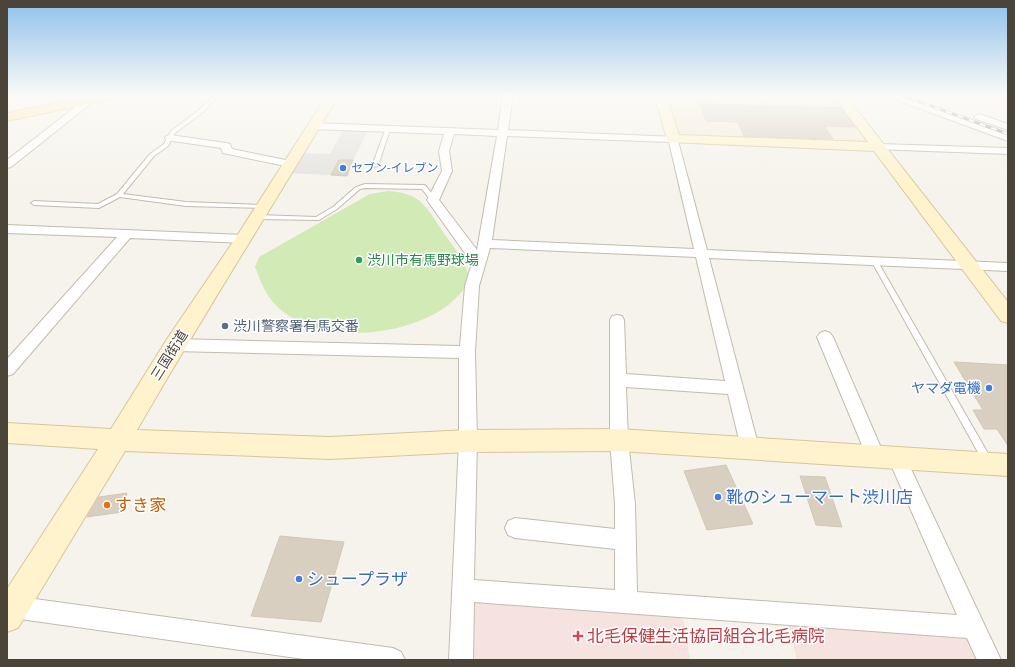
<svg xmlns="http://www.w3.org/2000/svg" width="1015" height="667" font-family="Ubuntu,'Noto Sans JP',sans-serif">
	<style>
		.commercial { fill: #f7ead8 }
		.medical { fill: #f6e3e0 }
		.green { fill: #d2eab5 }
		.parking { fill: #e5e3e0 }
		.building { fill: #d8cfc1; stroke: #d3c7b4 }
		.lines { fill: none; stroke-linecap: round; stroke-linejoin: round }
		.lane-casing { stroke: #c2bbae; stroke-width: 2 }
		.street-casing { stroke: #c2bbae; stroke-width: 2 }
		.secondary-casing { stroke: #d6c79b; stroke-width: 2 }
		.primary-casing { stroke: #e6c16a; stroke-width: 2 }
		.lane { fill: #fff; fill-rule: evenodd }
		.street { fill: #fff; fill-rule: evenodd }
		.secondary { fill: #fff3cd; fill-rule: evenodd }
		.primary { fill: #ffe39c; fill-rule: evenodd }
		.rail-casing { stroke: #9a9a9a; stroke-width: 3 }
		.rail { stroke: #fff; stroke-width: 2; stroke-dasharray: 6; stroke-linecap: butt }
		.shop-dot { fill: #3f7fe0; stroke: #fff; stroke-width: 1.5 }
		.leisure-dot { fill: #2e9e5b; stroke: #fff; stroke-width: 1.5 }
		.service-dot { fill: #5c6f8a; stroke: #fff; stroke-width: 1.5 }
		.food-dot { fill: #e8710a; stroke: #fff; stroke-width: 1.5 }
		.health-dot { fill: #e0444e; stroke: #fff; stroke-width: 1.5 }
		.labels { text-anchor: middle; stroke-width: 3; stroke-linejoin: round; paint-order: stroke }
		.far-shop-label { font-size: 12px; fill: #366cbe; stroke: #fff; text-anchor: start }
		.leisure-label { font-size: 14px; fill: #27864d; stroke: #fff; text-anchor: start }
		.service-label { font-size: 14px; fill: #4e5e75; stroke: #fff; text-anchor: start }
		.street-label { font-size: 14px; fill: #4b4439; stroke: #fff }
		.shop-label { font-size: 14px; fill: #366cbe; stroke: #fff; text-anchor: end }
		.near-shop-label { font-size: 17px; fill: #366cbe; stroke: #fff; text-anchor: start }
		.near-food-label { font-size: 17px; fill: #c56008; stroke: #fff; text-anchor: start }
		.near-health-label { font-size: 17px; fill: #be3a42; stroke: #fff; text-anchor: start }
	</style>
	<rect width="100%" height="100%" fill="#f6f3ec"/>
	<path class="commercial" d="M662 95H833L872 145 674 137Z"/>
	<path class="medical" d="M474 597 682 612 690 660H468Z
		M787 620 960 632 973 641 982 660H797Z"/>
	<path class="green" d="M388 191C420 193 425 205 441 229 448 240 468 263 468 276 468 287 460 294 453 301 412 337 321 347 279 308 266 297 261 282 255 267L259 257 370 194Z"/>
	<path class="parking" d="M343 130 368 131 353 160H339L331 175 290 173 303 153 330 154Z"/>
	<path class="building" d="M700 104 841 108 855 127 824 126 833 139 744 136 738 122 706 121Z
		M339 160H353L347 176 331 175Z
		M954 362 1008 365V446L997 429H984L973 410H983Z
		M726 465 753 524 707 530 684 471Z
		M800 476 825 477 842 527 816 525Z
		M127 493 122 512 87 517 99 497Z
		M280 536 344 542 321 622 251 616Z"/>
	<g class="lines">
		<defs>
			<path id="lane" d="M215 95H219L203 112 175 133 168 146 154 156 123 194 186 202 263 205 266 207 265 208 186 206 120 197 99 208 34 205 31 203 34 201 98 204 117 194 150 154 164 144 171 131 199 110Z
				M386 128 390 129 378 166 373 167 372 166Z
				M365 184 424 185 426 186 436 200 435 201H431L422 189 365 188 360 189 337 209 319 220 257 219 254 217 257 215 316 217 333 207 356 187Z
				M875 260 878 262 990 457 991 460 990 463 987 464 984 463 872 262Z"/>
			<path id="street" d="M503 95H513L508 130 677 137 707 250 1008 263V271L709 258 759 448 756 454 750 456 744 454 741 448 728 394 626 387 628 440 635 504 637 592 957 615 888 458 891 452 897 450 903 452 1001 660H977L967 638 474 602 473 660H449L459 441V358L175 351 170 349 167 345 170 341 175 339 460 346 465 286 472 263 427 200 442 171 439 151 444 134 313 129 308 126 313 123 498 130ZM454 134 497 136 477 250 439 200 452 171 449 151ZM507 136 669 142 694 249 492 240ZM490 248 696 257 725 381 626 374 624 320 622 316 617 315 612 316 610 320V440L615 504V529L515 518 508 521 505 528 508 535 515 538 615 549V590L474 580 477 441 475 352 479 286Z
				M886 95H899L1008 135V141L888 97Z
				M91 96 96 99 94 101 11 167 7 168V160L88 97Z
				M979 114 1008 124V130L976 119 974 117Z
				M170 135 226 143 230 144 232 149 290 161 295 164 290 167 223 153 221 148 166 140 165 138 166 136Z
				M878 144 1008 148V154L874 149 873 147Z
				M7 225 244 235 248 236 250 239 248 242 244 243 130 238 13 374 7 376V359L117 237 7 233Z
				M825 331 830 333 833 337 885 457 882 463 876 465 870 463 867 457 817 337 820 333Z
				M13 596 393 648 401 652 405 660H311L13 618 7 615V599Z"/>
			<path id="secondary" d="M327 95H339C272 207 202 317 137 430L330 437 468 430 619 429 1008 454V476L619 451 468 452 330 459 125 451 18 628 7 632V589L98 449 7 443V423L111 429 167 339 235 239Z
				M654 95H666L679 135 868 142 833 95H845L1008 302V323L1001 321 874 151 668 142Z"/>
			<path id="primary" d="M94 95H119L117 98 112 99 7 121V113Z"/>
		</defs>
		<use href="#lane" class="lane-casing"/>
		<use href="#street" class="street-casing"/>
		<use href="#secondary" class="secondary-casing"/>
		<use href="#primary" class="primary-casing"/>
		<use href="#lane" class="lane"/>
		<use href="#street" class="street"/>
		<use href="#secondary" class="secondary"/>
		<use href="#primary" class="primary"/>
		<defs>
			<path id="rail" d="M901 95 1008 134"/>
		</defs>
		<use href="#rail" class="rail-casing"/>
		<use href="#rail" class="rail"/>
	</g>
	<linearGradient id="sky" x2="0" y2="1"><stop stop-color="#8fc1ec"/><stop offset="0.51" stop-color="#fbfaf6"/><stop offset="1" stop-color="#fbfaf6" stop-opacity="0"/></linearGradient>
	<rect width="1015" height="188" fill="url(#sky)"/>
	<g class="shop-dot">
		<circle cx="343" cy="168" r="4"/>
		<circle cx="989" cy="388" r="4"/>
		<circle cx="718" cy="497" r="4"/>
		<circle cx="299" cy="579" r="4"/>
	</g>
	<circle class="leisure-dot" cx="359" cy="260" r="4"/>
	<circle class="service-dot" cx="225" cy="326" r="4"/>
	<circle class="food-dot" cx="107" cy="505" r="4"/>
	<path class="health-dot" d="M576 630h4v4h4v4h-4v4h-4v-4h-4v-4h4z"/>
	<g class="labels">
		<g class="far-shop-label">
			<text x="351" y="172">セブン-イレブン</text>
		</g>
		<g class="leisure-label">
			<text x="367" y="265">渋川市有馬野球場</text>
		</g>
		<g class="service-label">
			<text x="233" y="331">渋川警察署有馬交番</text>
		</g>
		<g class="street-label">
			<text transform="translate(169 355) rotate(-58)" y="5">三国街道</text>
		</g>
		<g class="shop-label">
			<text x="981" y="393">ヤマダ電機</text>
		</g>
		<g class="near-shop-label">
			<text x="726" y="503">靴のシューマート渋川店</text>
			<text x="307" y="585">シュープラザ</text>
		</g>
		<g class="near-food-label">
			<text x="115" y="511">すき家</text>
		</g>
		<g class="near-health-label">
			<text x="587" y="642">北毛保健生活協同組合北毛病院</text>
		</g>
	</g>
	<rect width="1015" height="667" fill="none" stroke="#4b4439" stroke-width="16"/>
</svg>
